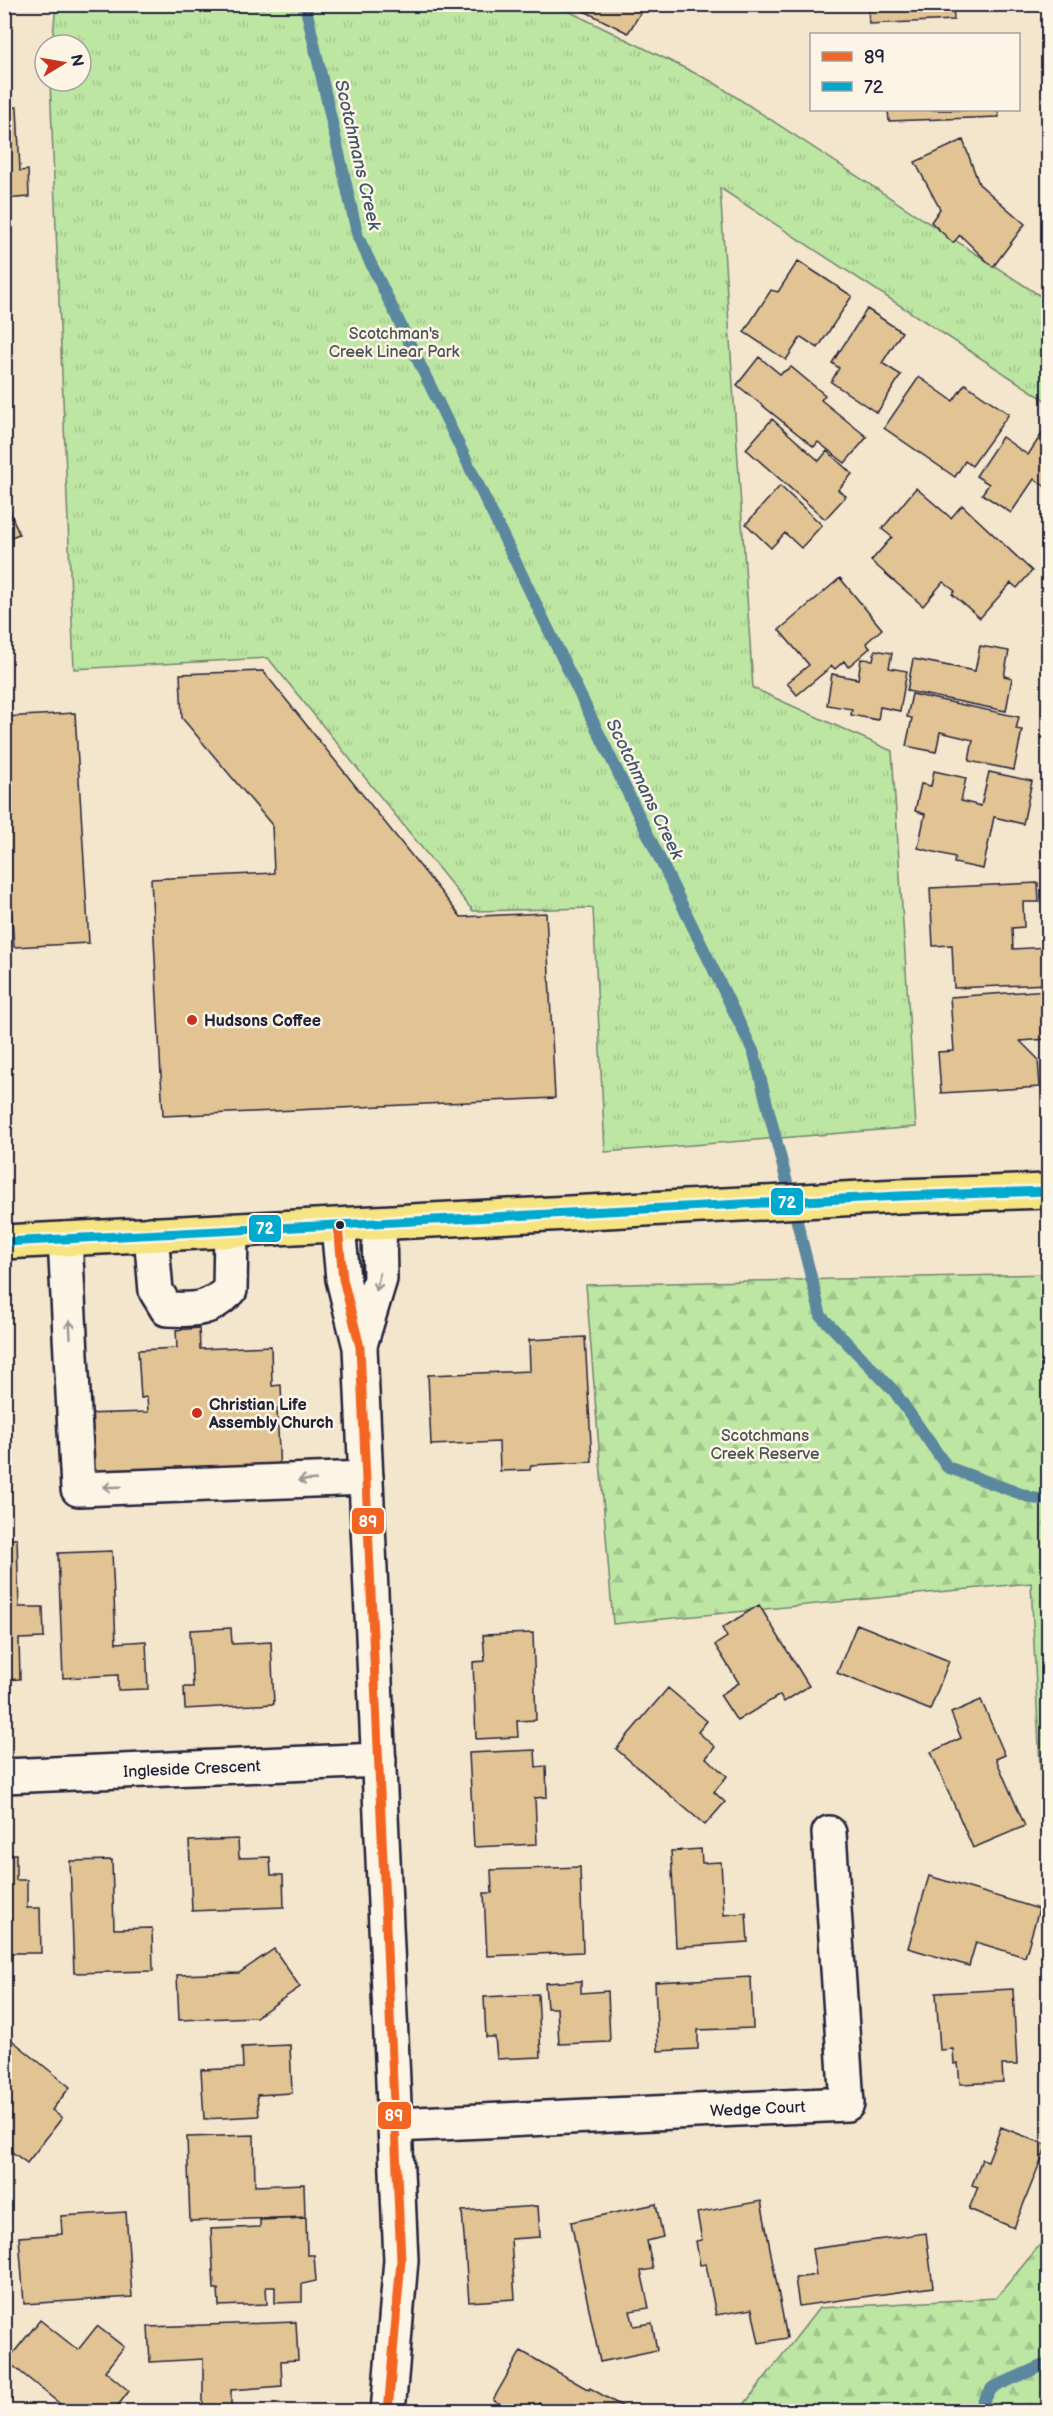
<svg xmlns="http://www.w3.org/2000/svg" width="1053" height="2416" font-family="'Balsamiq Sans',sans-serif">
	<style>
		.forest { fill: url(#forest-firs); stroke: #70846f; stroke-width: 1.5 }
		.park { fill: url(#park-tufts); stroke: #70846f; stroke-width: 1.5 }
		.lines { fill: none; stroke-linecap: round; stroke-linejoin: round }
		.stream { stroke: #5b889f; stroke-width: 12 }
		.building { fill: #e1c394; stroke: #22223b; stroke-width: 1.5 }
		.minor-casing { stroke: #22223b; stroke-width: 38 }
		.major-casing { stroke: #22223b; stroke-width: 38 }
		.minor { stroke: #fcf5e5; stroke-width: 33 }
		.major { stroke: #f6e381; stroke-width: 33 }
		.bus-1-casing { stroke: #fcf5e5; stroke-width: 14 }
		.bus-2-casing { stroke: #fcf5e5; stroke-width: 14 }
		.bus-1 { stroke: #f26522; stroke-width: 9 }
		.bus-2 { stroke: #00a9ce; stroke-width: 9 }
		.oneway { stroke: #9a9698 }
		.poi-dot { fill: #c8321e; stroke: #fcf5e5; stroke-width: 2 }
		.bus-dot { fill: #22223b; stroke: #fcf5e5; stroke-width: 2 }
		.labels { text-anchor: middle; stroke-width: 5; stroke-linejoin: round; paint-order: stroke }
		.park-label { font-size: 16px; fill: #495355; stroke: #fcf5e5 }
		.poi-label { font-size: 16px; font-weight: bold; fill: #22223b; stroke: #fcf5e5; text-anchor: start }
		.street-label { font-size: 16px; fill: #22223b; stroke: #fcf5e5 }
		.water-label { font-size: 18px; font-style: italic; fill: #3e556d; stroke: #fcf5e5 }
		.line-badge { stroke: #fcf5e5; stroke-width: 2 }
		.badge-label { font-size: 16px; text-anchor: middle; font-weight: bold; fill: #fff }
	</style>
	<defs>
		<pattern id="forest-firs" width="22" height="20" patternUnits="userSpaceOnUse" patternTransform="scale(1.5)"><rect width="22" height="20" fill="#bde6a3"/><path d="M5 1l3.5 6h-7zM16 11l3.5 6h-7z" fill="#a2c58d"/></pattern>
		<pattern id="park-tufts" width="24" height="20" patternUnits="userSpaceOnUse" patternTransform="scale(1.5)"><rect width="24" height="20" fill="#bde6a3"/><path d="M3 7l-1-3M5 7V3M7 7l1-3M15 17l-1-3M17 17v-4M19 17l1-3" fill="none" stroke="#a2c58d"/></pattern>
	</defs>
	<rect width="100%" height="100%" fill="#f4e6cd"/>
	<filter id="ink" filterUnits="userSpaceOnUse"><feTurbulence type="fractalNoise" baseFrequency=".0167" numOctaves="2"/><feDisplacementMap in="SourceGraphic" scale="12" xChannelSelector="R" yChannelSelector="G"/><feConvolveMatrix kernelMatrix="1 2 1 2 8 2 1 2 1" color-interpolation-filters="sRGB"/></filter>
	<g filter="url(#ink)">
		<path class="forest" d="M1048 1274V1933L1031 1583 613 1624 586 1285Z
			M1048 2235V2411H739L819 2308 996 2298Z"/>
		<path class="park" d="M56 5H556L713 82 1048 301V402L720 188 753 688 892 751 916 1127 605 1152 593 908 473 911 268 658 74 669 50 81H81V45H52Z"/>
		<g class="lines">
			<path class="stream" d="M305 4 358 237 754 1053 821 1316 894 1391 947 1467 1032 1498 1048 1500
				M977 2412 992 2388 1048 2363"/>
		</g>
		<path class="building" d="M588 4H646L628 33 584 11Z
			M868 4H953L954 20 869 24Z
			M17 107 20 171 28 170 29 197 4 199V108Z
			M888 110H998L999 117 889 121Z
			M963 140 979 184 1025 224 993 267 960 235 953 243 931 222 940 209 915 162Z
			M798 261 852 296 818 348 801 337 786 360 744 332 771 290 778 292Z
			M867 309 902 332 882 363 901 375 877 413 831 382 839 368 832 363Z
			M759 357 780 374 791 367 825 395 821 400 867 437 845 463 818 442 814 447 737 385Z
			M919 377 953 401 965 384 1009 414 972 466 965 461 955 477 884 428Z
			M772 419 819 461 827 451 852 474 838 490 846 496 825 519 746 449Z
			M1043 432 1048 435V486L1047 488 1034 479 1011 513 982 494 989 484 976 476 1002 437 1028 455Z
			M780 486 822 525 801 548 785 533 771 548 746 524Z
			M916 488 951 518 962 505 1032 571 1017 588 1011 583 980 618 952 594 955 591 943 582 923 606 871 561 892 537 882 529Z
			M4 496 19 534 4 540Z
			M840 578 882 629 866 643 870 648 848 667 844 661 835 669 832 666 797 695 787 683 809 665 779 630Z
			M980 646 1009 651 1004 676 1012 678 1006 711 907 691 913 659 975 671Z
			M875 650 892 653 889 668 907 671 900 711 880 707 878 720 851 715 852 709 827 705 832 674 858 679 861 659 873 660Z
			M263 671 461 917 546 913 555 1098 163 1116 151 879 274 873 272 825 182 718 180 674Z
			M912 694 1019 717 1016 729 1022 730 1014 770 969 761 973 740 940 732 936 752 906 746 912 718 907 717Z
			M75 713 89 943 14 947 4 810V717Z
			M934 771 966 778 961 801 981 806 989 772 1032 781 1023 824 994 817 983 869 954 863 955 857 918 848 925 814 915 811 921 784 931 786Z
			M1038 883 1039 902H1023L1024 927 1012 928 1013 949 1048 947V984L954 988 952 945 933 946 930 888Z
			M1048 990V1039L1020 1041 1038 1059 1040 1087 941 1093 938 1052 954 1051 950 997Z
			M199 1328 200 1349 271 1346 272 1386 281 1385 282 1408H277L280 1472 85 1480 82 1414 148 1412 147 1397 141 1398 138 1350 177 1348 176 1330Z
			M585 1337 592 1462 531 1465 530 1470 500 1471 499 1442 431 1445 428 1375 530 1371 529 1340Z
			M4 1539H17L19 1607H43L44 1638 19 1639 20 1679 4 1680Z
			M112 1551 116 1643 146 1641 148 1689 118 1690V1675L63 1678 58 1553Z
			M759 1605 809 1686 784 1702 780 1695 737 1721 720 1695 739 1683 715 1645 727 1637 722 1628Z
			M857 1624 949 1661 930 1710 837 1673Z
			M231 1628 232 1644 271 1642 274 1704 185 1709 184 1687H193L190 1630Z
			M533 1633 536 1720 517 1721 518 1737 476 1739 473 1662 485 1661 483 1635Z
			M668 1688 707 1721 698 1732 715 1747 706 1758 727 1776 714 1792 725 1802 705 1825 616 1749Z
			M981 1700 1005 1755 996 1759 1025 1826 973 1848 931 1752 961 1738 951 1713Z
			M535 1750 536 1767 546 1766 547 1797 535 1798 537 1844 474 1847 469 1753Z
			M238 1839 239 1858 270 1857 271 1875H283L284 1907 192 1911 189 1841Z
			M701 1849 702 1863 721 1862 724 1915 746 1913 748 1942 676 1947 671 1851Z
			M4 1854H16V1880H27V1908H40L41 1953H4Z
			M112 1860 114 1929 152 1928 153 1971 74 1973 70 1861Z
			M580 1867 583 1952 487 1956 484 1893H492L491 1870Z
			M929 1876 1039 1909 1025 1957 976 1942 969 1966 908 1948Z
			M274 1949 300 1987 256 2017 179 2020 177 1975 239 1973Z
			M751 1977 753 2028 698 2030V2049L658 2051 655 1982Z
			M581 1981V1993L608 1991 610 2042 559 2044 557 2008H547L545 1983Z
			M1013 1989 1017 2065H1002L1003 2082 960 2084 958 2063 954 2064 953 2049 940 2050 936 1993Z
			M538 1994 541 2057 497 2059 495 2037H486L484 1997Z
			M8 2037 70 2087 52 2110 62 2118 27 2163 4 2146V2042Z
			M290 2045 292 2093 257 2095 259 2116 204 2119 201 2070 243 2068 242 2047Z
			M1001 2127 1047 2145 1014 2228 969 2209 978 2187 972 2185 982 2159 988 2161Z
			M254 2135 255 2186 304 2184 305 2217 190 2221 187 2137Z
			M761 2201 787 2338 759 2343 752 2309 716 2315 706 2264 700 2265 696 2241 702 2240 697 2213Z
			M656 2204 663 2237 647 2241 653 2269 641 2271 649 2308 630 2311 634 2326 652 2323 657 2350 600 2362 571 2222Z
			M538 2206 540 2237 511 2239 515 2299 469 2302 462 2211Z
			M126 2212 132 2297 24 2304 19 2237 62 2234 61 2216Z
			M306 2218 307 2255H314L316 2281 302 2284V2302L275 2303V2287H266L267 2304 219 2306 218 2289H214L211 2229 260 2227V2220Z
			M926 2233 933 2287 799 2306 795 2278 816 2275 812 2249Z
			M40 2320 78 2350 97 2326 124 2347 105 2371 129 2391 113 2412H70L7 2361Z
			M296 2322 298 2360 281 2361 282 2386 231 2390V2407L203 2409V2359L150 2362 148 2327Z
			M521 2351 589 2390 590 2388 632 2412H548L549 2409 539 2403 534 2412H514L493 2400Z"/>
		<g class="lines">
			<defs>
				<g id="minor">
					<path d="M338 1226 343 1279 360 1347 401 2260 388 2412"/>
					<path d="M151 1234 156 1291 167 1309C196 1310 208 1311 230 1290L231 1231"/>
					<path d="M65 1239 78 1489 366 1478"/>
					<path d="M360 1345 380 1279 379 1224"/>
					<path id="s1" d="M4 1776 379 1760"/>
					<path id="s2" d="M396 2125 847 2104 829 1833"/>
				</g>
				<path id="major" d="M4 1242 899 1196 1048 1191"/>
			</defs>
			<use href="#minor" class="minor-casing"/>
			<use href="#major" class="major-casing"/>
			<use href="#minor" class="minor"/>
			<use href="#major" class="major"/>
			<defs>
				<path id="bus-1" d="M338 1226 343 1279 360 1347 401 2260 388 2412"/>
				<path id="bus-2" d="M4 1242 899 1196 1048 1191"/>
			</defs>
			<use href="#bus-1" class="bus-1-casing"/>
			<use href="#bus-2" class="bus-2-casing"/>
			<use href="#bus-1" class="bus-1"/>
			<use href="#bus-2" class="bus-2"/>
		</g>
		<defs><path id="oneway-shaft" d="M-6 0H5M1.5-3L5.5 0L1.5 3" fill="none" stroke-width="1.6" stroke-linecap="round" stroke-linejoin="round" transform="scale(1.5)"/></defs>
		<g class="oneway">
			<use href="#oneway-shaft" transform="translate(378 1282) rotate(101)"/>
			<use href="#oneway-shaft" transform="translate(70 1329) rotate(-93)"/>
			<use href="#oneway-shaft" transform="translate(307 1480) rotate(178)"/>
			<use href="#oneway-shaft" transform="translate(112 1487) rotate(178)"/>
		</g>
	</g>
	<g class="poi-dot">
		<circle cx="192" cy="1020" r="6"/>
		<circle cx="197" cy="1413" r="6"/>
	</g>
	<circle class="bus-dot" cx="340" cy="1225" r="5"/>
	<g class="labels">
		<g class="park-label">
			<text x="394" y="339">Scotchman's<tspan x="394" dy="18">Creek Linear Park</tspan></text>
			<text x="765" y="1441">Scotchmans<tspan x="765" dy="18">Creek Reserve</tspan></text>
		</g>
		<g class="poi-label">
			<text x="204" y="1026">Hudsons Coffee</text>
			<text x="209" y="1410">Christian Life<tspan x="209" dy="18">Assembly Church</tspan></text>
		</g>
		<g class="street-label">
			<text dy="6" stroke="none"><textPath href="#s1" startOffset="188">Ingleside Crescent</textPath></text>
			<text dy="6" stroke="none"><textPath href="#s2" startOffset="362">Wedge Court</textPath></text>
		</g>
		<g class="water-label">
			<text transform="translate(358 155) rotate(77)" y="6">Scotchmans Creek</text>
			<text transform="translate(645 789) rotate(64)" y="6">Scotchmans Creek</text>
		</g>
	</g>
	<g class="line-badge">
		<rect x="770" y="1187" width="34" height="29" rx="6" fill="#00a9ce"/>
		<rect x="248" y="1214" width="34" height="29" rx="6" fill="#00a9ce"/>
		<rect x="351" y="1507" width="34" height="28" rx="6" fill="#f26522"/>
		<rect x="377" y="2101" width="35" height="29" rx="6" fill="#f26522"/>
	</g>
	<g class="badge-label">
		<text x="787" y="1208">72</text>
		<text x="265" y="1234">72</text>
		<text x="368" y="1527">89</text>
		<text x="394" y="2121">89</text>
	</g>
	<rect width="1053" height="2416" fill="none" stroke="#fcf5e5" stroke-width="24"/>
	<rect x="12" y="12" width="1029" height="2392" fill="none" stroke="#22223b" stroke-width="2" filter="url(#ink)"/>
	<rect x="810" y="33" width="210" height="78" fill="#fcf5e5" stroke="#a5a1a1" stroke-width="1.5"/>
	<rect x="822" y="52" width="30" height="9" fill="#f26522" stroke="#a5a1a1" stroke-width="1.5"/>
	<text x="864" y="63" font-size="18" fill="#22223b">89</text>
	<rect x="822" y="82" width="30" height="9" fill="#00a9ce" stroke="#a5a1a1" stroke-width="1.5"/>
	<text x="864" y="93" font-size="18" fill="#22223b">72</text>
	<g transform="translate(63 63) rotate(79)"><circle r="28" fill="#fcf5e5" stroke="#a5a1a1" stroke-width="1.5"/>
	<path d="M0-4.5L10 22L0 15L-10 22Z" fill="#c8321e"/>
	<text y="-9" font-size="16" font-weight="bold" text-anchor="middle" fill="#22223b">N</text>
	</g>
</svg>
